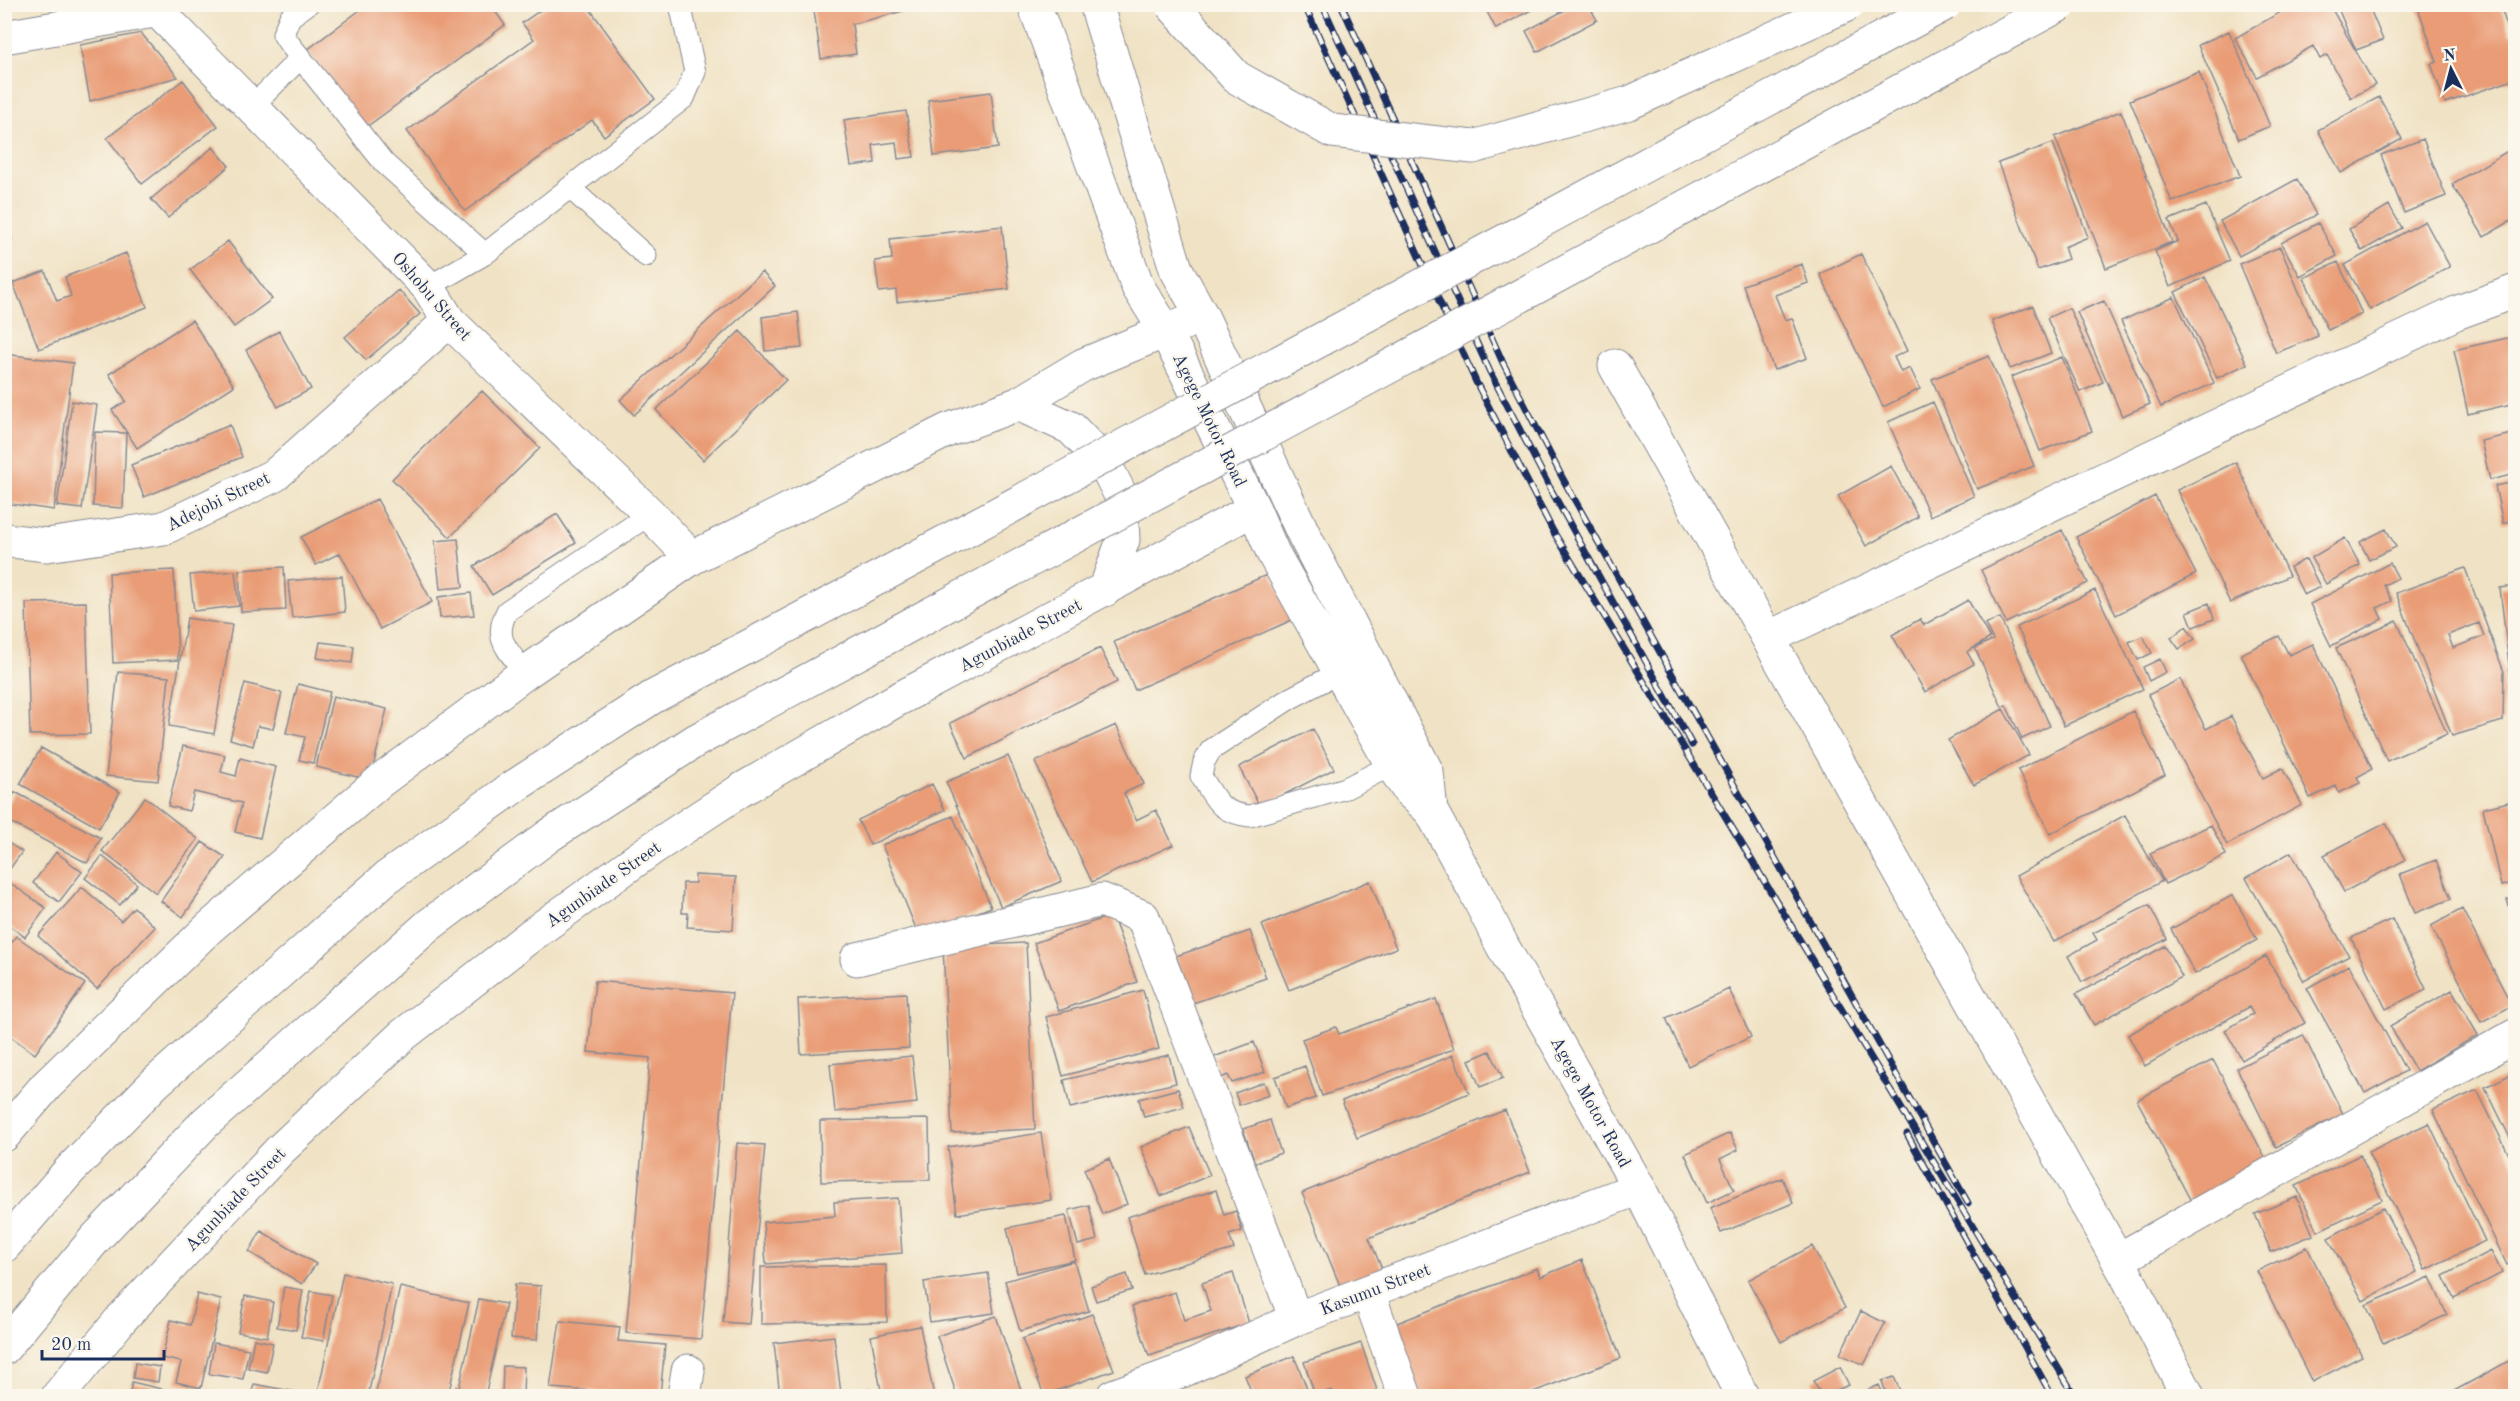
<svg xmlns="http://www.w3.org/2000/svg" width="2520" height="1401" font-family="'Old Standard TT',serif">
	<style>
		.building { fill: #e99c76; fill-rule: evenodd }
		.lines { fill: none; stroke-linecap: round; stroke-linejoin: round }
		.service-casing { stroke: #868891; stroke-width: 23 }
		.minor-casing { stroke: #868891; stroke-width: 35 }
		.secondary-casing { stroke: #868891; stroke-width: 35 }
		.service { stroke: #fff; stroke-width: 21 }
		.minor { stroke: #fff; stroke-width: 33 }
		.secondary { stroke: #fff; stroke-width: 33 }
		.rail-casing { stroke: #1b2f5e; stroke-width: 7 }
		.rail { stroke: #fbf7ec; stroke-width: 4.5; stroke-dasharray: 14; stroke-linecap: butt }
		.secondary-bridge-casing { stroke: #868891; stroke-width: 35; stroke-linecap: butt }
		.secondary-bridge { stroke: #fff; stroke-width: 33 }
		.labels { text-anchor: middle; stroke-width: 4.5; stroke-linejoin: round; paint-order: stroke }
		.street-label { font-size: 18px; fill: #1b2f5e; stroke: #fbf7ec }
	</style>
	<rect width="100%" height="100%" fill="#fbf7ec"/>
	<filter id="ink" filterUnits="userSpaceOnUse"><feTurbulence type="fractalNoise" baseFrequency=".0167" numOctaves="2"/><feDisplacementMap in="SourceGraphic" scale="12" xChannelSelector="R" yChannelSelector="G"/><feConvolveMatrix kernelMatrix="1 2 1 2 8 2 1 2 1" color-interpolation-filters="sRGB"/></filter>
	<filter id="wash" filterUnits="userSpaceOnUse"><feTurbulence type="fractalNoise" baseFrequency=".008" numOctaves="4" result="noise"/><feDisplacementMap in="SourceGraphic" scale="24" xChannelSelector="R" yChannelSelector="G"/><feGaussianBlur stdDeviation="1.35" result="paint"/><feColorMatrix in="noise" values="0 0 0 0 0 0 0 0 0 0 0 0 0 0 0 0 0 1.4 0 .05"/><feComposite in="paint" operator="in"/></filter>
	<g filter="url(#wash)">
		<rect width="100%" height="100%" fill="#f0e2c4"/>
		<g id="blocks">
			<path class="building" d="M368 4H490L505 25 365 128 307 50Z
				M813 4H927V5L852 24 856 54 821 59Z
				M1483 4H1542L1496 29Z
				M1576 4H1588L1597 20 1537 52 1526 31Z
				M2295 4H2329L2375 85 2351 98 2327 55 2320 59 2313 46 2257 77 2235 38Z
				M2336 4H2368L2383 40 2356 50Z
				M548 5H587L655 99 604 136 592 120 465 211 407 131 534 39 522 23Z
				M2417 5H2500L2510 35 2516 33V79L2445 103 2431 64 2437 62Z
				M2229 31 2270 126 2239 139 2198 45Z
				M141 33 178 77 90 101 80 45Z
				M2199 72 2240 176 2172 202 2130 100Z
				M183 80 218 126 142 184 107 138Z
				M991 92 998 148 934 156 928 100Z
				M2379 97 2402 139 2341 173 2318 130Z
				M906 111 914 157 898 159 896 142 873 145 875 163 851 166 844 120Z
				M2121 111 2172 242 2106 268 2055 137Z
				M2423 139 2446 196 2404 213 2381 155Z
				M2053 143 2088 237 2064 247 2068 259 2038 270 1998 163Z
				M2516 146V218L2484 237 2452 184Z
				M213 147 229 166 168 218 151 199Z
				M2297 179 2316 215 2239 256 2220 221Z
				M2206 205 2230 261 2170 287 2155 251 2178 241 2169 220Z
				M2389 205 2402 228 2362 251 2349 229Z
				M5 211 12 239 4 241V212Z
				M2425 221 2450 267 2370 310 2345 265Z
				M2318 223 2337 256 2300 276 2281 243Z
				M1002 226 1009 289 897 302 896 290 879 292 875 261 892 259 890 239Z
				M228 241 272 299 234 327 190 270Z
				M2280 247 2318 336 2276 353 2239 264Z
				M126 253 147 307 39 349 13 283 45 271 57 301 71 296 65 277Z
				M1861 254 1907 351 1894 357 1901 372 1910 368 1920 389 1883 407 1820 274Z
				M2338 262 2362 314 2328 330 2304 278Z
				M1802 264 1808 283 1775 295 1785 320 1792 318 1807 358 1774 370 1743 285Z
				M762 272 775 286 634 415 620 400Z
				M2205 277 2247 364 2217 378 2175 292Z
				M399 290 420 314 366 360 345 337Z
				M2174 297 2214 383 2161 407 2121 321Z
				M2104 301 2150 404 2122 416 2077 312Z
				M2033 306 2051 353 2010 369 1992 321Z
				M2069 308 2103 382 2080 392 2047 318Z
				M798 312 802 348 765 351 762 317Z
				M192 320 234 386 137 448 112 410 126 401 109 374Z
				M279 331 311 389 278 407 246 350Z
				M740 331 786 380 703 460 656 410Z
				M2516 336V403L2468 414 2454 350Z
				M5 354 73 363 54 510 4 503Z
				M1989 356 2034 466 1977 489 1932 379Z
				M2062 357 2092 431 2040 451 2011 377Z
				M482 391 540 448 450 537 392 479Z
				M72 401 97 405 82 509 57 506Z
				M1933 402 1974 496 1930 516 1888 422Z
				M230 425 242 457 144 497 131 465Z
				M95 432 126 433 123 508 93 506Z
				M2516 433V474L2490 480 2481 441Z
				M2236 462 2289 576 2230 603 2177 490Z
				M1891 466 1918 517 1866 546 1838 496Z
				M2516 482V520L2503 523 2495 486Z
				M2155 496 2196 574 2116 615 2076 537Z
				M377 499 432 602 380 629 340 553 316 565 301 537Z
				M557 514 576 543 492 595 474 566Z
				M2386 529 2396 547 2369 560 2360 542Z
				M2062 530 2088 583 2006 623 1981 570Z
				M2345 538 2360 565 2326 584 2311 558Z
				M458 539 463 587 440 589 435 541Z
				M2306 559 2320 587 2304 595 2290 567Z
				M2390 563 2398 578 2384 585 2392 601 2377 608 2382 619 2331 646 2310 604Z
				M284 567 286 610 241 612 239 570Z
				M2465 568 2504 672 2503 721 2452 736 2396 593ZM2479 623 2484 636 2453 648 2448 635Z
				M174 570 178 660 113 663 109 573Z
				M235 571 239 606 194 611 190 575Z
				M1271 573 1292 620 1135 690 1114 642Z
				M342 576 345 612 292 618 288 581Z
				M2516 586V672L2510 673 2500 588Z
				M2095 590 2143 689 2064 726 2017 627Z
				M471 593 474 615 440 618 438 597Z
				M1968 600 1990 638 1967 652 1974 664 1925 692 1892 635 1920 619 1924 625Z
				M86 602 90 734 30 735 26 603Z
				M2209 603 2214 619 2193 627 2187 612Z
				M187 618 232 625 214 734 169 726Z
				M2000 618 2050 726 2022 739 2006 705 2002 707 1975 648 1993 640 1985 624Z
				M2397 621 2447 734 2387 761 2336 648Z
				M2186 626 2195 639 2179 649 2171 638Z
				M2143 636 2152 653 2138 660 2129 642Z
				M2279 636 2289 655 2313 644 2372 769 2357 777 2360 783 2339 793 2336 786 2310 798 2241 654Z
				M320 642 354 646 352 663 317 658Z
				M1100 648 1117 682 967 758 950 723Z
				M2160 659 2166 672 2149 681 2143 667Z
				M118 672 169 677 158 781 106 776Z
				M2180 679 2206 729 2231 716 2263 778 2282 768 2302 805 2227 845 2148 695Z
				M245 683 282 693 273 729 258 726 253 746 230 739Z
				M298 684 330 692 313 763 299 760 305 737 286 733Z
				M333 696 387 709 370 780 316 767Z
				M2003 709 2029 755 1974 785 1948 740Z
				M2133 711 2165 775 2050 834 2018 770Z
				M1116 725 1144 784 1124 793 1136 820 1156 810 1173 845 1092 882 1035 762Z
				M1313 729 1334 769 1260 807 1239 767Z
				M183 746 225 755 221 772 236 776 240 758 276 767 260 838 235 832 242 803 194 792 189 811 168 806Z
				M41 748 120 792 99 828 20 784Z
				M1008 756 1062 881 1001 907 946 782Z
				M932 784 945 810 870 845 858 820Z
				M15 792 101 838 87 863 4 819V812Z
				M145 797 198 839 156 893 102 851Z
				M2513 801 2516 814V882L2501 886 2483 808Z
				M2125 815 2162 881 2054 942 2016 876Z
				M953 816 991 907 919 936 882 845Z
				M2386 823 2405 860 2344 892 2324 855Z
				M2211 825 2226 855 2165 884 2150 853Z
				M4 840 22 852 4 877Z
				M202 842 225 857 183 917 161 901Z
				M56 852 82 872 59 902 33 883Z
				M2291 852 2349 956 2304 981 2246 878Z
				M102 856 137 884 120 905 85 878Z
				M2436 860 2451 899 2415 913 2400 874Z
				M695 875 736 877 733 930 687 927 688 913H682L683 883H695Z
				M4 879 46 908 25 937 4 922Z
				M1370 881 1396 948 1289 990 1262 925Z
				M82 887 121 921 134 907 155 927 97 989 38 936Z
				M2233 895 2257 940 2195 974 2171 929Z
				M2516 897V924H2515L2507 900Z
				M2149 905 2167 939 2082 982 2068 956 2097 940 2093 933Z
				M2462 909 2512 1006 2481 1022 2431 926Z
				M1112 915 1137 982 1059 1011 1034 943Z
				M2392 919 2426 989 2386 1009 2351 938Z
				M1250 931 1266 978 1193 1003 1176 956Z
				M16 936 85 984 35 1054 4 1032V953Z
				M1026 943 1035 1129 952 1133 943 947Z
				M2165 946 2182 977 2094 1025 2076 994Z
				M2266 956 2305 1023 2242 1060 2225 1030 2253 1014 2249 1007 2145 1066 2128 1035Z
				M2349 965 2406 1071 2365 1093 2307 988Z
				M595 981 732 993 701 1339 626 1333 650 1058 588 1052Z
				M1729 989 1751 1037 1688 1066 1666 1018Z
				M1143 990 1159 1049 1063 1076 1046 1017Z
				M2452 990 2478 1035 2416 1071 2390 1026Z
				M906 993 909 1048 801 1054 798 999Z
				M1436 999 1454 1049 1322 1096 1302 1039 1336 1027 1339 1034Z
				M2303 1035 2343 1114 2276 1147 2237 1068Z
				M1254 1042 1265 1072 1232 1083 1228 1075 1221 1078 1214 1057Z
				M1490 1051 1503 1078 1480 1087 1469 1060Z
				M1169 1055 1176 1083 1070 1108 1064 1080Z
				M1453 1055 1469 1093 1357 1138 1342 1101Z
				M912 1056 917 1103 835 1112 830 1064Z
				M2213 1060 2267 1161 2191 1201 2137 1100Z
				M1305 1066 1316 1098 1286 1108 1275 1077Z
				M2516 1072V1150L2485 1087Z
				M1264 1082 1269 1095 1239 1105 1235 1093Z
				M1178 1089 1184 1107 1144 1117 1139 1099Z
				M2477 1090 2516 1169V1261L2507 1265 2433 1110Z
				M1505 1110 1530 1172 1369 1238 1385 1276 1343 1293 1302 1193Z
				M929 1119 930 1180 821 1182 820 1121Z
				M1270 1120 1281 1153 1255 1163 1243 1129Z
				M2429 1123 2485 1241 2425 1270 2368 1152Z
				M1189 1127 1210 1175 1161 1196 1141 1147Z
				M1041 1133 1051 1200 957 1214 948 1147Z
				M1730 1133 1738 1150 1720 1159 1734 1190 1707 1203 1685 1154Z
				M737 1143 765 1145 749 1324 723 1322Z
				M2360 1155 2382 1200 2318 1231 2296 1186Z
				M1109 1159 1127 1204 1102 1214 1084 1169Z
				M1782 1178 1793 1203 1721 1233 1710 1208Z
				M1216 1190 1224 1215 1236 1211 1242 1231 1229 1235 1234 1249 1145 1275 1127 1217Z
				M2297 1197 2313 1235 2271 1252 2255 1214Z
				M898 1198 902 1253 766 1264 763 1222 835 1216 834 1202Z
				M1089 1205 1097 1240 1078 1245 1069 1210Z
				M2383 1208 2417 1272 2363 1301 2328 1238Z
				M1066 1216 1075 1260 1017 1273 1007 1228Z
				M261 1231 316 1264 302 1284 249 1252Z
				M1812 1246 1845 1308 1781 1342 1748 1280Z
				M2307 1247 2362 1356 2312 1382 2257 1271Z
				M2491 1251 2502 1273 2454 1298 2443 1276Z
				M1582 1260 1621 1358 1523 1396H1415L1387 1327 1537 1268 1540 1277Z
				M1074 1261 1089 1311 1020 1331 1005 1281Z
				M886 1265 887 1322 761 1324V1267Z
				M343 1273 392 1284 368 1396H337L318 1392Z
				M988 1273 994 1313 930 1322 924 1282Z
				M1233 1273 1249 1323 1149 1356 1132 1306 1175 1292 1184 1320 1211 1311 1202 1283Z
				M1127 1274 1132 1290 1096 1301 1091 1286Z
				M2430 1277 2447 1315 2383 1343 2366 1305Z
				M515 1284 541 1286 537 1340 511 1338Z
				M284 1287 303 1290 296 1330 277 1327Z
				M400 1287 469 1303 448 1396H375Z
				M311 1291 332 1295 323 1341 301 1337Z
				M197 1294 221 1300 201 1388 176 1382 181 1362 162 1358 171 1320 190 1325Z
				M245 1296 273 1302 267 1337 238 1332Z
				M479 1299 506 1304 485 1396H454L456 1387 459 1388Z
				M1861 1311 1885 1323 1864 1365 1840 1354Z
				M1092 1314 1114 1370 1044 1395 1022 1339Z
				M996 1316 1023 1396H957L937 1336Z
				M560 1321 620 1327 618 1341 665 1345 660 1396 550 1388Z
				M920 1326 934 1396H882L871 1336Z
				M834 1336 841 1394 780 1396 774 1343Z
				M254 1339 273 1343 267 1372 248 1368Z
				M214 1343 249 1349 243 1379 209 1374Z
				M1361 1343 1379 1396H1334L1332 1390 1315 1395 1304 1362Z
				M1294 1356 1310 1396H1253L1245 1376Z
				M2516 1357V1396H2445Z
				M135 1363 160 1367 158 1382 133 1378Z
				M503 1366 524 1367 523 1396H502Z
				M1840 1367 1849 1385 1822 1396 1813 1381Z
				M1894 1377 1902 1395 1887 1396 1882 1381Z
				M132 1382 191 1396H129Z
				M254 1384 307 1394 306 1396H251Z
				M1879 1385 1884 1396H1854Z
				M870 1389 871 1396H840Z"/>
		</g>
	</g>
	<g filter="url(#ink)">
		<use href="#blocks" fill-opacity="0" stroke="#868891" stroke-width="1.5"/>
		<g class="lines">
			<defs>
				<path id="service" d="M308 4 290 17 283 34 288 42 384 163 485 254
					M251 108 301 57
					M570 188 646 256
					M428 287 485 254 684 98 695 72 680 4
					M1342 671 1289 699 1211 750 1204 762 1201 776C1216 800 1219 813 1250 816L1346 788 1392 765
					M525 673C509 650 492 640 507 611L650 514"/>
				<path id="minor" d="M151 4 428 287 449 321 650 514 692 558
					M4 37 154 11
					M1615 366 2128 1278 2188 1396
					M4 540 47 545 164 528 275 475 449 321
					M1768 638 2456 313 2516 291
					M857 959 1102 900 1143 917 1296 1319
					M2118 1260 2516 1035
					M1368 1292 1405 1396
					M684 1396 688 1371
					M1113 1396 1184 1370 1296 1319 1639 1188"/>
				<path id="secondary" d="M1034 4 1138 287 1165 330 1254 509 1273 553 1392 765 1409 791 1431 811 1476 893 1502 945 1639 1188 1742 1396
					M1096 4 1176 269 1202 316 1305 537 1427 772 1431 811
					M1018 404 1071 428 1104 462 1121 496 1123 540 1105 590
					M4 1135 46 1086 209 928 379 782 525 673 692 558 948 430 1018 404 1083 365 1202 316
					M4 1246 70 1170 154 1084 386 878 515 786 653 697 878 578
					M4 1348 95 1239 205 1123 429 925 550 835 695 741 901 630
					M58 1396 122 1318 280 1150 402 1036 530 936 650 850 741 790 893 702 1254 509"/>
			</defs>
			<use href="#service" class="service-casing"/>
			<use href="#minor" class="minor-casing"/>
			<use href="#secondary" class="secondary-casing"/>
			<use href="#service" class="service"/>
			<use href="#minor" class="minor"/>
			<use href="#secondary" class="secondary"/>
			<defs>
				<path id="rail" d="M1304 4 1476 382 1553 531 2075 1396
					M1322 4 1490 372 1550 488 1692 745
					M1341 4 1503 363 1563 479 1968 1203
					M1907 1134 2052 1396"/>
			</defs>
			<use href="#rail" class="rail-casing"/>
			<use href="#rail" class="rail"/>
			<defs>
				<path id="secondary-bridge" d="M1171 4 1236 77 1332 131 1473 147 1629 103 1849 4
					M878 578 1945 4
					M901 630 2061 4"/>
			</defs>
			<use href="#secondary-bridge" class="secondary-bridge-casing"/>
			<use href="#secondary-bridge" class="secondary-bridge"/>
		</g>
	</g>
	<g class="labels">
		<g class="street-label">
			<text transform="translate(432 296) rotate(49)" y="6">Oshobu Street</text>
			<text transform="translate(1210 420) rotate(64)" y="6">Agege Motor Road</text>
			<text transform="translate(218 501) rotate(-26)" y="6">Adejobi Street</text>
			<text transform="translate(1020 635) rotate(-28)" y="6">Agunbiade Street</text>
			<text transform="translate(603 884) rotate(-35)" y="6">Agunbiade Street</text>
			<text transform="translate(1591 1102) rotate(61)" y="6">Agege Motor Road</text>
			<text transform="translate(235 1199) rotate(-46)" y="6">Agunbiade Street</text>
			<text transform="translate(1375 1289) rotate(-21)" y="6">Kasumu Street</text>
		</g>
	</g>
	<rect width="2520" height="1401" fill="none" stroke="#fbf7ec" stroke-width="24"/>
	<g transform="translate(2451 69) rotate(354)" stroke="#fbf7ec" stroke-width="4.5" paint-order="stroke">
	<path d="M0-4.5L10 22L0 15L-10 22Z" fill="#1b2f5e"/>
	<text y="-9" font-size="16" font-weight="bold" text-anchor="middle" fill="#1b2f5e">N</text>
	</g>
	<path d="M42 1350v9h122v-9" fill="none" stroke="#1b2f5e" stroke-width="3"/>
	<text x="51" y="1350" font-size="18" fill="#1b2f5e" stroke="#fbf7ec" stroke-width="4.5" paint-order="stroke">20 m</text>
</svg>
